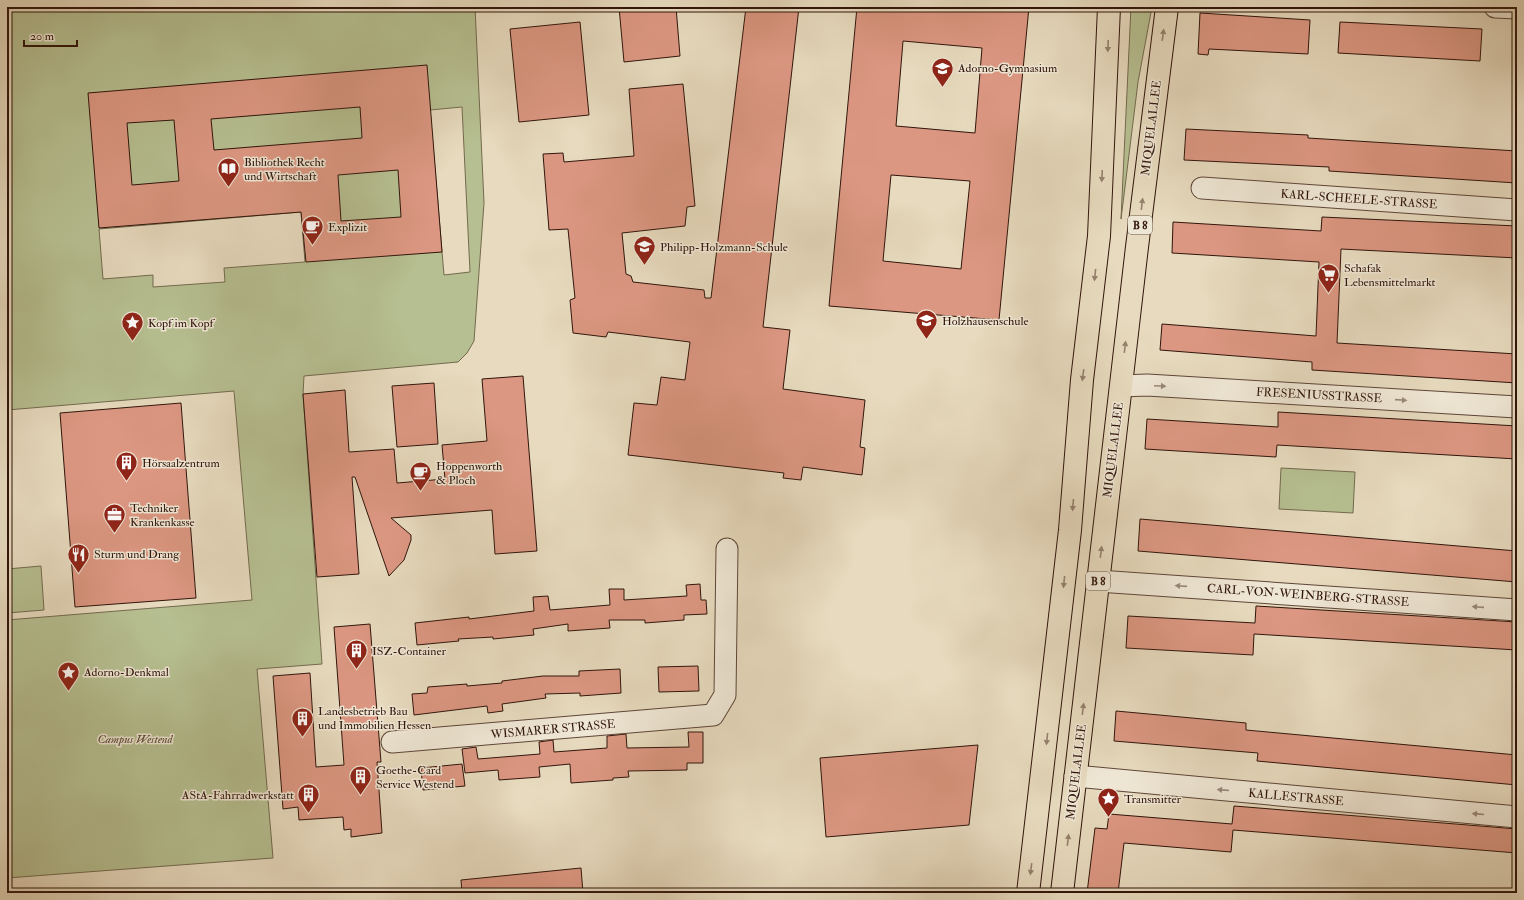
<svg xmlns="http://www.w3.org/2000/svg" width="1524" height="900" font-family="'IM FELL Double Pica',serif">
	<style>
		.green { fill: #b6bf91; stroke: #736a4e; fill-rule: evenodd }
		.building { fill: #dc9782; stroke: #30150b; fill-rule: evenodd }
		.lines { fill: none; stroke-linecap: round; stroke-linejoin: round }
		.minor-casing { stroke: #5e4638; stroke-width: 23 }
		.major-casing { stroke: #30150b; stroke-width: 24 }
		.minor { stroke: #efe7d5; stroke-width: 21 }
		.major { stroke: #e7dabe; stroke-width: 22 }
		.oneway { fill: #95816d }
		.oneway2 { fill: #99887a }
		.labels { text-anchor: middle; stroke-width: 3; stroke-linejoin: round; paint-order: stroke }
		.shield { fill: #efe7d5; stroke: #695448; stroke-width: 1 }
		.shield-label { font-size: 11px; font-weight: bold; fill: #30150b }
		.poi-label { font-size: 12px; fill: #30150b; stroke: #efe7d5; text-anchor: start }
		.street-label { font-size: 12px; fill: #30150b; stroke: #efe7d5 }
		.park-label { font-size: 12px; font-style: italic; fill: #584833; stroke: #efe7d5 }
	</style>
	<rect width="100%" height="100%" fill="#e7dabe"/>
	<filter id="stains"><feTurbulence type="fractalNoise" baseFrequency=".005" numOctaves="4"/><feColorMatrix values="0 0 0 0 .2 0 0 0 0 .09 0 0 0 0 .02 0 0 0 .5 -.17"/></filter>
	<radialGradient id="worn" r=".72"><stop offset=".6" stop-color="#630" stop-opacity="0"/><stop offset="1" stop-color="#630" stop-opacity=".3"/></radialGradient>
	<path class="green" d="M7 7H475L484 203 474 341 467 353 458 362 304 376 303 394 322 664 257 669 273 858 7 878V620L252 600 234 391 7 410ZM462 107 470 272 444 275 430 110ZM301 212 305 262 224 268 225 282 153 287V275L103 279 99 229Z
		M1131 7H1152L1138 82 1121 219Z
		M1281 468 1355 472 1353 513 1279 509Z
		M41 566 44 610 7 613V569Z"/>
	<path class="building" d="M619 7H676L680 56 624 62Z
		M746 7H799L763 327 790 330 783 389 865 400 860 447 865 448 862 475 803 467 801 480 783 478 784 473 628 455 634 403 657 405 661 377 685 380 690 342 608 332 606 337 573 333 570 300 575 298 568 229 549 230 543 154 563 153 564 162 634 156 629 89 683 84 695 206 687 207 685 226 622 233 626 274 631 276 633 282 704 290 705 298H711Z
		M857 7H1029L999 320 829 306ZM903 41 982 48 975 133 896 126ZM891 175 970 181 961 269 883 261Z
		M1200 13 1310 20 1308 54 1209 49 1208 55 1198 54Z
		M580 22 589 115 519 122 510 29Z
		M1340 22 1482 29 1480 61 1338 53Z
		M427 65 442 252 306 262 301 212 99 228 88 93ZM360 107 362 138 214 150 211 119ZM174 120 179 181 132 185 127 123ZM398 170 401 217 341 221 338 175Z
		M1186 129 1308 135V138L1517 151V183L1329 171V167L1184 160Z
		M1322 217 1517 226V258L1341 249 1337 343 1517 354V383L1312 370V362L1160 350 1162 324 1316 336 1319 262 1172 253 1173 222 1321 231Z
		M523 376 537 551 495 554 492 510 391 518 411 535V540L404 560 389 576 355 477H352L359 574 317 577 303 394 345 390 349 452 394 449 397 483 445 479 442 445 487 441 482 379Z
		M434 383 438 444 397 447 392 386Z
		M181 403 196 598 75 607 60 413Z
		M1278 412 1517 426V459L1277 445 1276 457 1145 449 1147 419 1278 427Z
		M1140 519 1517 551V582L1138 551Z
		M700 584 701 600H706L707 614 684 615V620L645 623V620H609L610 628 568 631V624L533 629 534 635 493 639V637L458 639 459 641 417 645 415 623 469 617V619L534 611 533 597 548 596 550 610 610 605 609 589H624V600L687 596 686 585Z
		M1256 606 1517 622V650L1254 634 1253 655 1126 648 1128 616 1255 623Z
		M370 624 381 762H377L382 833 351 837V829L344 830 343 817 299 820 298 807 283 809 273 676 310 673 316 767 344 765 334 627Z
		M698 666 699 691 659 692 658 667Z
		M620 669 621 693 580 696V693L545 694 546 698 502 704 503 711 488 713 487 706 414 715 412 694 427 693 428 687 467 684V686L502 683V681L543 676H579V671Z
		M1116 711 1246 723V730L1517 755V785L1257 761 1258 753 1114 741Z
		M688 732H703V763H687V770L628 771 629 777 613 778V780L571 783 570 764 539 767 540 777 499 780 498 770 465 773 462 749 476 747 478 759 540 754 539 742 553 740 554 752 607 748V736L626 734 627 748 689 747Z
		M978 745 969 825 826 837 820 758Z
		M462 764 465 786 423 790 421 768Z
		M1234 806 1517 829V853L1233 830 1231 852 1124 843 1118 893H1087L1095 828 1107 829 1109 814 1232 824Z
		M581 868 583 893H462L461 880Z"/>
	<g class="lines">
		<defs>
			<path id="minor" d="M1495 7 1517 8
				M1202 188 1517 210
				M1121 386 1147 385 1517 407
				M1098 581 1517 610
				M392 742 713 715 725 695 727 549
				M1075 776 1517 817"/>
			<path id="major" d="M1028 893 1070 530 1082 380 1099 236 1109 7
				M1062 893 1137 247 1167 7"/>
		</defs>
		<use href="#minor" class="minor-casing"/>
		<use href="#major" class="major-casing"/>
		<use href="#minor" class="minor"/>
		<use href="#major" class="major"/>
	</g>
	<defs><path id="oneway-solid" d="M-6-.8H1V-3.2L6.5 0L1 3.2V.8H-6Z"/></defs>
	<g class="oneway">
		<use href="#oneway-solid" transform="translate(1163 35) rotate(-82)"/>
		<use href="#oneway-solid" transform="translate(1108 46) rotate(92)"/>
		<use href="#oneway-solid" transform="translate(1102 176) rotate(93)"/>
		<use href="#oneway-solid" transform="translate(1142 204) rotate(-83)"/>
		<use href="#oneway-solid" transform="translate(1095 275) rotate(96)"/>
		<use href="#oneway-solid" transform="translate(1125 347) rotate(-83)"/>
		<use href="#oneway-solid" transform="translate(1083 375) rotate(97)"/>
		<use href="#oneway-solid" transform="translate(1073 505) rotate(95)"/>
		<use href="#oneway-solid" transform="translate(1101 552) rotate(-83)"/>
		<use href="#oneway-solid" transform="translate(1064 582) rotate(96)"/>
		<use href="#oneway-solid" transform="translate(1083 709) rotate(-83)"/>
		<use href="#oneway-solid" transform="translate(1047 739) rotate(96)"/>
		<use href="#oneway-solid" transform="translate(1068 840) rotate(-83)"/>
		<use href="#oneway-solid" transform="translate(1031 869) rotate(97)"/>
	</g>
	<g class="oneway2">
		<use href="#oneway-solid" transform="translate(1160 386) rotate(3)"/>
		<use href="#oneway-solid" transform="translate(1401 400) rotate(4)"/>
		<use href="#oneway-solid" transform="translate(1181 586) rotate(-176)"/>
		<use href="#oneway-solid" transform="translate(1478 607) rotate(-176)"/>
		<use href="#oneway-solid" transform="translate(1223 790) rotate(-175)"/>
		<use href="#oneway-solid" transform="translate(1478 814) rotate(-175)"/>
	</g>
	<defs>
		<symbol id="school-pin" viewBox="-11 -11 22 30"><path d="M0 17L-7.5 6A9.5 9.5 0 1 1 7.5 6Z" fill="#8f2418" stroke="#efe7d5"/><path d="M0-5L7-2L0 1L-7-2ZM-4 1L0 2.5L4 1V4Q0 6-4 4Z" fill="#fff"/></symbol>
		<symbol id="library-pin" viewBox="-11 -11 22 30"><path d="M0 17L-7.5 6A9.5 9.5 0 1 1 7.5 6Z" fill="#8f2418" stroke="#efe7d5"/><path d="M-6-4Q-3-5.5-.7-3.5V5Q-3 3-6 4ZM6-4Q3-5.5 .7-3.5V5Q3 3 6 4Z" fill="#fff"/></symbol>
		<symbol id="cafe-pin" viewBox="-11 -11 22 30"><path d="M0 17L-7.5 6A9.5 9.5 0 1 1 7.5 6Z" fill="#8f2418" stroke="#efe7d5"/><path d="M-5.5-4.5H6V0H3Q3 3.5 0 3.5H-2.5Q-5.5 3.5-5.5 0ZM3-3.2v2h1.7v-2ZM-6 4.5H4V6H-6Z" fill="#fff"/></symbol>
		<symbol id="supermarket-pin" viewBox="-11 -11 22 30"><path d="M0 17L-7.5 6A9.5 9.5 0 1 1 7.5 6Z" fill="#8f2418" stroke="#efe7d5"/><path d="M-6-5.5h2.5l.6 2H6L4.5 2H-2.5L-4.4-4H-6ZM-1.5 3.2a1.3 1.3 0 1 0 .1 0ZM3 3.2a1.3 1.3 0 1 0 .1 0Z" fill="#fff"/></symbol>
		<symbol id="sight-pin" viewBox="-11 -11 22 30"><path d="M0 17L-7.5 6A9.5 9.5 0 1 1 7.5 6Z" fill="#8f2418" stroke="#efe7d5"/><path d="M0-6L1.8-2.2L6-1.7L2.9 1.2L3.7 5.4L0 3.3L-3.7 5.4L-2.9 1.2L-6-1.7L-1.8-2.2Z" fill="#fff"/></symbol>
		<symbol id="building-pin" viewBox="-11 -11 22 30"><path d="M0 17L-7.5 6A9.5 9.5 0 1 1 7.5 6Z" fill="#8f2418" stroke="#efe7d5"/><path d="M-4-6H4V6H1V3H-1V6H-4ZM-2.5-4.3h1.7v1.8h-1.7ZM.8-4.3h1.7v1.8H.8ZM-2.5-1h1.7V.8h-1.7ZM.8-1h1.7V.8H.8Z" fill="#fff"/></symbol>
		<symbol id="office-pin" viewBox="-11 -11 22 30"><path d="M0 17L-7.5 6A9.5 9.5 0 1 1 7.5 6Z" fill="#8f2418" stroke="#efe7d5"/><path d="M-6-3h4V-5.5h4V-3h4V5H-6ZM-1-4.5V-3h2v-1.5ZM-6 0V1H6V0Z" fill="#fff"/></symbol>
		<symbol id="restaurant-pin" viewBox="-11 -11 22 30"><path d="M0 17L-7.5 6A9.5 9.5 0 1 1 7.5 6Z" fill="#8f2418" stroke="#efe7d5"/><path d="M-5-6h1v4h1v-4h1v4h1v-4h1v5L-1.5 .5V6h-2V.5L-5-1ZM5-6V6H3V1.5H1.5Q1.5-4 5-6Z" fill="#fff"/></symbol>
	</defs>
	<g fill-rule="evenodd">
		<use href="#school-pin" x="930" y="56" width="25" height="34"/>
		<use href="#library-pin" x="216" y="156" width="25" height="34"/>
		<use href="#cafe-pin" x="300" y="214" width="25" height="34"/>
		<use href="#school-pin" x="632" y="234" width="25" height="34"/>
		<use href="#supermarket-pin" x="1316" y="262" width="25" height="34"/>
		<use href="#school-pin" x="914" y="308" width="25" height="34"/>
		<use href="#sight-pin" x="120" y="310" width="25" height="34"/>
		<use href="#building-pin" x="114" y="450" width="25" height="34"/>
		<use href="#cafe-pin" x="408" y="460" width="25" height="34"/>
		<use href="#office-pin" x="102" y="502" width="25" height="34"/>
		<use href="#restaurant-pin" x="66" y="542" width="25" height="34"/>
		<use href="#building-pin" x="344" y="638" width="25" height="34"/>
		<use href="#sight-pin" x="56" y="660" width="25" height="34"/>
		<use href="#building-pin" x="290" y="706" width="25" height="34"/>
		<use href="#building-pin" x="348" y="764" width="25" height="34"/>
		<use href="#building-pin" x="296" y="782" width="25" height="34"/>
		<use href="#sight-pin" x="1096" y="786" width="25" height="34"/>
	</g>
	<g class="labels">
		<g class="shield">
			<rect x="1128" y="216" width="24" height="18" rx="3"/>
			<rect x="1086" y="572" width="24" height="18" rx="3"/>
		</g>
		<g class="shield-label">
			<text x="1140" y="229">B 8</text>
			<text x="1098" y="585">B 8</text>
		</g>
		<g class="poi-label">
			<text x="958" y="72">Adorno-Gymnasium</text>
			<text x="244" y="166">Bibliothek Recht<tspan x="244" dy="14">und Wirtschaft</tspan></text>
			<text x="328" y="231">Explizit</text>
			<text x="660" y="251">Philipp-Holzmann-Schule</text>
			<text x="1344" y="272">Schafak<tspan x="1344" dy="14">Lebensmittelmarkt</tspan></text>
			<text x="942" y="325">Holzhausenschule</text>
			<text x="148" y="327">Kopf im Kopf</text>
			<text x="142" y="467">Hörsaalzentrum</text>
			<text x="436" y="470">Hoppenworth<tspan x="436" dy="14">&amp; Ploch</tspan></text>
			<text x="130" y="512">Techniker<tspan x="130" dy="14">Krankenkasse</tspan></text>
			<text x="94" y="558">Sturm und Drang</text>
			<text x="372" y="655">ISZ-Container</text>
			<text x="84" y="676">Adorno-Denkmal</text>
			<text x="318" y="715">Landesbetrieb Bau<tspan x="318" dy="14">und Immobilien Hessen</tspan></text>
			<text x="376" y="774">Goethe-Card<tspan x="376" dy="14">Service Westend</tspan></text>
			<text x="294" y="799" text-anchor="end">AStA-Fahrradwerkstatt</text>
			<text x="1124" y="803">Transmitter</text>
		</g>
		<g class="street-label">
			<text transform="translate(1151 128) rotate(-83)" y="4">MIQUELALLEE</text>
			<text transform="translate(1359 199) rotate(4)" y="4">KARL-SCHEELE-STRASSE</text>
			<text transform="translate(1319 395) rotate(3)" y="4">FRESENIUSSTRASSE</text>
			<text transform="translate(1113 450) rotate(-83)" y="4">MIQUELALLEE</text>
			<text transform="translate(1308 595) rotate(4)" y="4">CARL-VON-WEINBERG-STRASSE</text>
			<text transform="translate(553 729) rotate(-5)" y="4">WISMARER STRASSE</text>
			<text transform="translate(1076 772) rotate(-83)" y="4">MIQUELALLEE</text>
			<text transform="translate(1296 797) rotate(5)" y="4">KALLESTRASSE</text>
		</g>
		<g class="park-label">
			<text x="135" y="743">Campus Westend</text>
		</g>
	</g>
	<rect width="1524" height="900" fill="none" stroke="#e7dabe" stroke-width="24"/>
	<rect x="8" y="8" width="1508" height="884" fill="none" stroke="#30150b" stroke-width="2"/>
	<rect x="12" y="12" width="1500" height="876" fill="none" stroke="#30150b"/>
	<path d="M24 40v6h53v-6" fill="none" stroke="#30150b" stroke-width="2"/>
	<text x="30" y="40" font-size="12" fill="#30150b" stroke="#efe7d5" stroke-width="3" paint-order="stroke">20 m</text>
	<rect width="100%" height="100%" filter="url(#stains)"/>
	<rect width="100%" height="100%" fill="url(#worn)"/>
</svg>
